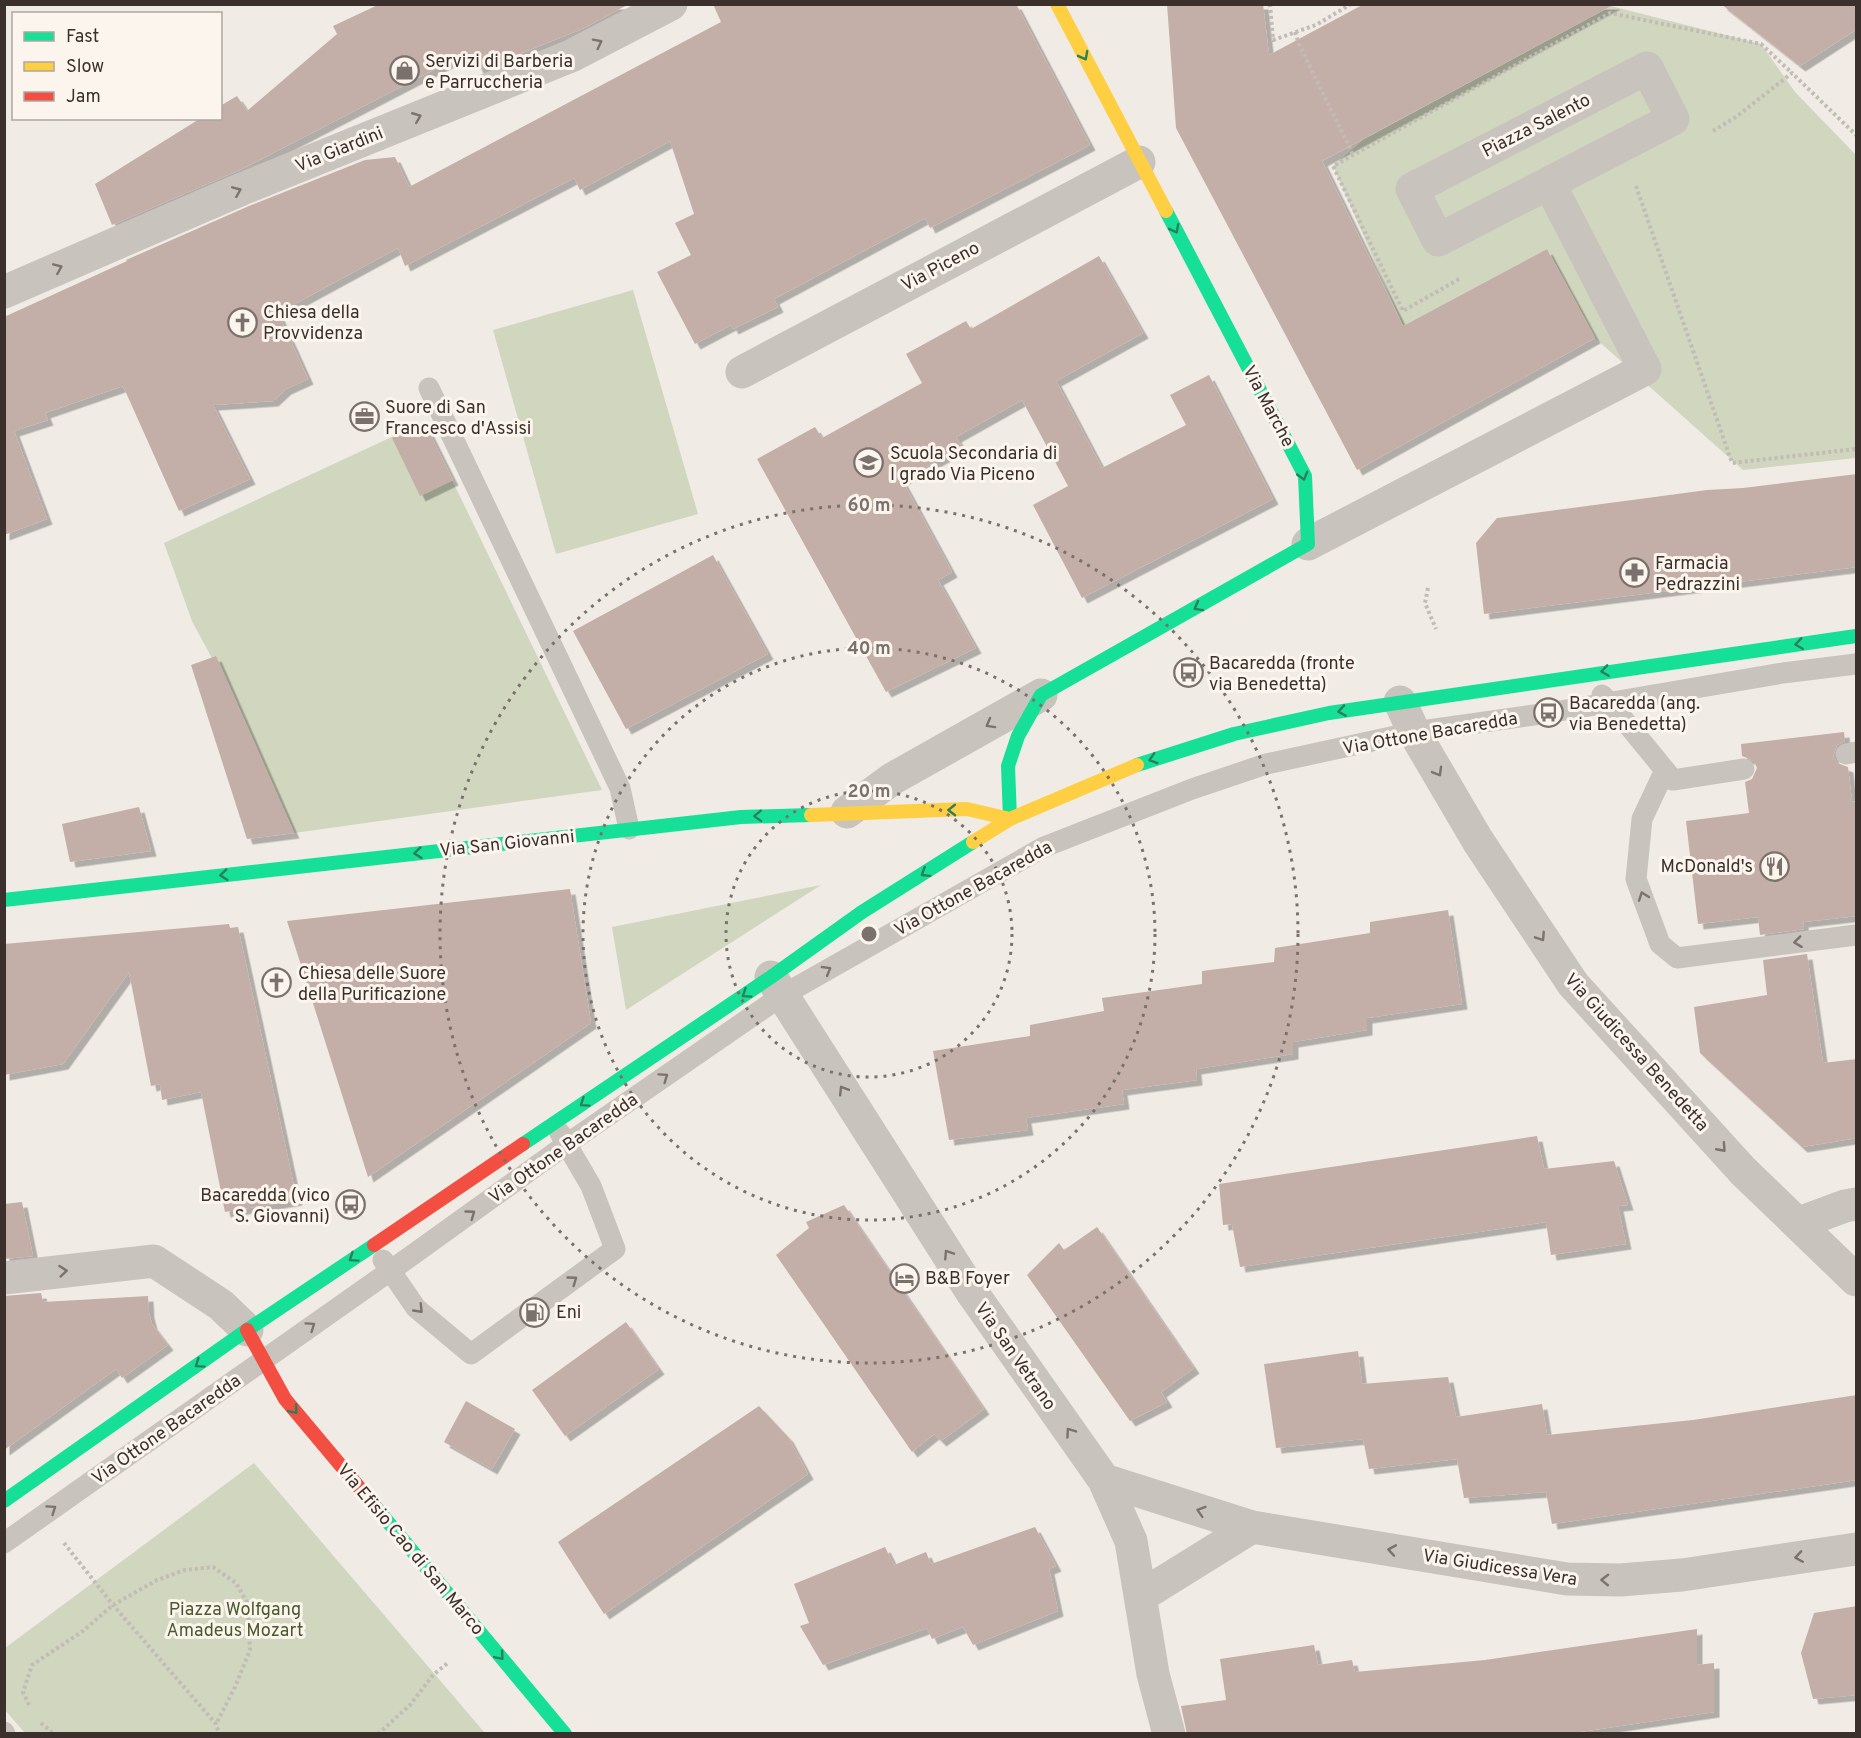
<svg xmlns="http://www.w3.org/2000/svg" width="1861" height="1738" font-family="Overpass,sans-serif">
	<style>
		.green { fill: #d1d6bf }
		.building { fill: #c3afa7; filter: url(#shadow) }
		.lines { fill: none; stroke-linecap: round; stroke-linejoin: round }
		.path { stroke: #c2bbb6; stroke-width: 4; stroke-dasharray: 3 3; stroke-linecap: butt }
		.lane { stroke: #c9c3be; stroke-width: 21 }
		.street { stroke: #c9c3be; stroke-width: 33 }
		.fast { stroke: #16e098; stroke-width: 14 }
		.slow { stroke: #ffcf43; stroke-width: 14 }
		.jam { stroke: #f24e42; stroke-width: 14 }
		.oneway { stroke: #7b726d }
		.oneway2 { stroke: #2a7f5c }
		.ring { fill: none; stroke: #7a716c; stroke-width: 3; stroke-dasharray: 3 6 }
		.labels { text-anchor: middle; stroke-width: 6; stroke-linejoin: round; paint-order: stroke }
		.poi-label { font-size: 18px; fill: #3b302b; stroke: #fbf5ee; text-anchor: start }
		.street-label { font-size: 18px; fill: #3b302b; stroke: #fbf5ee }
		.park-label { font-size: 18px; fill: #4a5a2e; stroke: #fbf5ee }
		.centre { fill: #7a716c; stroke: #fbf5ee; stroke-width: 3 }
		.ring-label { font-size: 18px; text-anchor: middle; font-weight: bold; fill: #7a716c; stroke: #fbf5ee; stroke-width: 6; stroke-linejoin: round; paint-order: stroke }
	</style>
	<defs>
		<filter id="shadow"><feDropShadow dx="5.5" dy="5.5" stdDeviation="0" flood-color="#0004"/></filter>
	</defs>
	<rect width="100%" height="100%" fill="#f0ebe5"/>
	<path class="green" d="M1611 6 1761 44 1795 92 1856 155V458L1743 470 1595 338 1547 249 1403 326 1333 166 1363 140Z
		M633 290 698 514 556 554 493 330Z
		M424 422 602 790 294 833 240 711 192 621 164 543Z
		M821 885 626 1010 612 927Z
		M254 1463 485 1733H25L5 1710V1648Z"/>
	<path class="building" d="M380 4H629L582 29 479 70 470 51 244 168 112 225 95 184 201 118H220V106L237 96 247 111 337 34 333 26Z
		M713 4H1016L1090 145 930 228 925 218 774 299 778 307 733 329 731 325 695 344 657 272 691 255 675 223 694 214 670 141 580 190 574 178 405 266 398 248 278 313 308 379 286 389 273 401 213 405 250 479 179 511 123 386 45 413 48 420 14 431 47 519 4 535V317L127 261 126 260 249 206 365 160 395 157 409 187 721 22Z
		M1167 4H1263L1269 55 1364 4H1615L1322 161 1403 326 1547 249 1595 338 1357 470 1176 128Z
		M1721 4H1857V29L1800 66Z
		M1099 256 1143 333 1056 381 1102 468 1186 425 1170 395 1209 375 1273 499 1082 598 1033 505 1068 486 1022 400 956 437 962 447 902 480 952 572 938 580 976 648 886 692 757 459 815 427 822 438 922 383 906 354 966 321 971 329Z
		M424 422 453 480 420 496 392 438Z
		M1857 474V567L1484 614 1476 543 1497 518 1707 490 1743 488Z
		M713 555 768 654 626 729 573 631Z
		M216 656 294 833 247 839 191 665Z
		M1844 732 1845 741 1837 745 1833 756 1837 763 1848 767 1852 802 1857 801V916L1803 922 1804 929 1760 935 1758 917 1698 924 1686 821 1749 813 1745 782 1752 779 1757 768 1754 761 1742 756 1741 744Z
		M139 807 151 851 70 862 62 824Z
		M570 889 591 1023 368 1177 287 921Z
		M1448 910 1462 1004 1367 1018V1030L1293 1042V1054L1196 1069 1197 1080 1122 1090 1124 1104 1026 1118 1028 1130 949 1140 933 1051 1030 1036V1025L1104 1011 1102 998 1202 984V971L1274 962 1275 948 1370 933V922Z
		M229 924 230 928 238 927 297 1200 225 1212 201 1092 162 1100 160 1084 151 1086 129 972 63 1064 4 1075V944Z
		M1807 954 1823 1063 1857 1059V1138L1802 1147 1700 1053 1694 1007 1767 995 1763 960Z
		M1537 1136 1544 1169 1614 1161 1628 1205 1618 1206 1626 1244 1551 1255 1546 1222 1240 1267 1232 1224 1223 1225 1219 1184Z
		M22 1202 33 1256 4 1259V1204Z
		M844 1205 984 1409 941 1441 934 1434 912 1452 776 1255 809 1228 806 1222Z
		M1097 1227 1194 1368 1161 1392 1167 1402 1130 1421 1027 1275 1059 1243 1064 1250Z
		M41 1293 43 1302 148 1296 149 1313 152 1324 168 1345 122 1378 116 1369 4 1450V1296Z
		M626 1322 659 1369 565 1436 532 1390Z
		M1358 1351 1362 1384 1448 1377 1456 1417 1542 1404 1547 1435 1693 1420 1857 1395V1480L1552 1524 1546 1492 1464 1498 1457 1459 1369 1469 1363 1439 1276 1448 1264 1364Z
		M466 1401 515 1429 492 1469 444 1442Z
		M759 1406 788 1437 808 1474 604 1614 558 1542Z
		M1035 1527 1056 1566 1049 1569 1058 1611 973 1645 963 1627 932 1639 927 1628 823 1665 800 1626 809 1623 794 1584 885 1547 894 1565 926 1552 931 1564Z
		M1857 1606V1695L1813 1699 1801 1653 1814 1613Z
		M1697 1629V1665L1714 1663V1712L1566 1734H1187L1181 1706 1226 1700 1220 1659 1314 1645 1318 1665 1352 1660 1355 1672 1485 1660Z"/>
	<g class="lines">
		<path class="path" d="M1270 4 1273 40 1316 25 1351 4
			M1295 32 1299 44 1353 155
			M1713 131 1736 117 1792 73 1856 135
			M1636 186 1732 463 1856 449
			M1459 279 1403 311 1333 166 1610 13 1761 44 1792 73
			M1428 588 1425 603 1436 629
			M64 1543 113 1605 216 1724 219 1734
			M29 1705 23 1692 32 1665 83 1631 113 1605 157 1580 185 1570 213 1567 236 1583 248 1604 250 1650 235 1687 216 1724
			M41 1723 54 1734
			M378 1734 410 1705 433 1675 449 1662"/>
		<path class="lane" d="M429 388 620 788 629 829
			M1602 695 1610 703 1673 780 1744 769
			M1846 754 1856 752
			M1665 770 1642 819 1636 879 1660 944 1677 958 1856 935
			M383 1260 416 1308 471 1354 615 1249 591 1186 560 1133
			M4 1543 390 1271 567 1144 783 995 1044 847 1192 789 1266 764 1414 732 1548 713 1783 673 1856 664
			M4 1732 5 1734"/>
		<path class="street" d="M4 292 242 189 571 56 671 4
			M742 372 1139 162
			M1308 544 1645 369 1549 183 1673 119 1647 68 1412 189 1438 240 1549 183
			M1400 702 1414 732 1478 841 1573 984 1743 1171 1856 1280
			M847 812 892 779 1041 695
			M771 977 971 1291 1104 1480 1131 1541 1153 1674 1169 1734
			M1799 1223 1845 1206 1856 1204
			M4 1278 154 1261 221 1305 247 1330
			M1104 1480 1252 1527 1567 1579 1620 1580 1682 1575 1856 1549
			M1141 1596 1252 1527"/>
		<path class="fast" d="M1137 765 1234 734 1329 713 1856 636
			M1010 819 1008 766 1018 736 1041 695 1308 544 1305 476 1166 211
			M4 900 741 817 811 815
			M523 1144 771 977 862 912 973 842
			M4 1501 247 1330 374 1245
			M373 1504 565 1734"/>
		<path class="slow" d="M1057 4 1166 211
			M811 815 967 809 1010 819
			M973 842 1010 819 1137 765"/>
		<path class="jam" d="M374 1245 523 1144
			M247 1330 285 1399 373 1504"/>
	</g>
	<defs><path id="oneway-chevron" d="M-2-3.5L2.5 0L-2 3.5" fill="none" stroke-width="1.6" stroke-linecap="round" stroke-linejoin="round" transform="scale(1.5)"/></defs>
	<g class="oneway">
		<use href="#oneway-chevron" transform="translate(598 43) rotate(-27)"/>
		<use href="#oneway-chevron" transform="translate(417 117) rotate(-22)"/>
		<use href="#oneway-chevron" transform="translate(237 191) rotate(-23)"/>
		<use href="#oneway-chevron" transform="translate(58 268) rotate(-23)"/>
		<use href="#oneway-chevron" transform="translate(990 724) rotate(151)"/>
		<use href="#oneway-chevron" transform="translate(1438 772) rotate(60)"/>
		<use href="#oneway-chevron" transform="translate(1643 896) rotate(-110)"/>
		<use href="#oneway-chevron" transform="translate(1541 937) rotate(57)"/>
		<use href="#oneway-chevron" transform="translate(1798 942) rotate(173)"/>
		<use href="#oneway-chevron" transform="translate(827 970) rotate(-30)"/>
		<use href="#oneway-chevron" transform="translate(664 1077) rotate(-35)"/>
		<use href="#oneway-chevron" transform="translate(843 1090) rotate(-122)"/>
		<use href="#oneway-chevron" transform="translate(1722 1148) rotate(48)"/>
		<use href="#oneway-chevron" transform="translate(471 1214) rotate(-36)"/>
		<use href="#oneway-chevron" transform="translate(948 1254) rotate(-123)"/>
		<use href="#oneway-chevron" transform="translate(63 1271) rotate(-6)"/>
		<use href="#oneway-chevron" transform="translate(573 1280) rotate(-36)"/>
		<use href="#oneway-chevron" transform="translate(419 1309) rotate(46)"/>
		<use href="#oneway-chevron" transform="translate(311 1326) rotate(-35)"/>
		<use href="#oneway-chevron" transform="translate(1070 1432) rotate(-125)"/>
		<use href="#oneway-chevron" transform="translate(52 1509) rotate(-35)"/>
		<use href="#oneway-chevron" transform="translate(1201 1511) rotate(-163)"/>
		<use href="#oneway-chevron" transform="translate(1392 1550) rotate(-170)"/>
		<use href="#oneway-chevron" transform="translate(1799 1557) rotate(171)"/>
		<use href="#oneway-chevron" transform="translate(1605 1580) rotate(-179)"/>
	</g>
	<g class="oneway2">
		<use href="#oneway-chevron" transform="translate(1084 56) rotate(62)"/>
		<use href="#oneway-chevron" transform="translate(1175 229) rotate(62)"/>
		<use href="#oneway-chevron" transform="translate(1303 476) rotate(74)"/>
		<use href="#oneway-chevron" transform="translate(1198 607) rotate(151)"/>
		<use href="#oneway-chevron" transform="translate(1799 644) rotate(172)"/>
		<use href="#oneway-chevron" transform="translate(1605 671) rotate(172)"/>
		<use href="#oneway-chevron" transform="translate(1342 711) rotate(171)"/>
		<use href="#oneway-chevron" transform="translate(1153 759) rotate(163)"/>
		<use href="#oneway-chevron" transform="translate(952 810) rotate(179)"/>
		<use href="#oneway-chevron" transform="translate(758 816) rotate(178)"/>
		<use href="#oneway-chevron" transform="translate(418 853) rotate(174)"/>
		<use href="#oneway-chevron" transform="translate(925 873) rotate(148)"/>
		<use href="#oneway-chevron" transform="translate(224 875) rotate(174)"/>
		<use href="#oneway-chevron" transform="translate(746 994) rotate(146)"/>
		<use href="#oneway-chevron" transform="translate(584 1103) rotate(146)"/>
		<use href="#oneway-chevron" transform="translate(353 1258) rotate(146)"/>
		<use href="#oneway-chevron" transform="translate(199 1364) rotate(145)"/>
		<use href="#oneway-chevron" transform="translate(294 1410) rotate(50)"/>
		<use href="#oneway-chevron" transform="translate(500 1656) rotate(50)"/>
	</g>
	<g class="ring">
		<circle cx="869" cy="934" r="143"/>
		<circle cx="869" cy="934" r="286"/>
		<circle cx="869" cy="934" r="429"/>
	</g>
	<defs>
		<symbol id="shop-ring" viewBox="-11 -11 22 22"><circle r="9.5" fill="#fbf5ee" stroke="#7a716c" stroke-width="1.5"/><path d="M-5-2.5h2.3a2.7 3.5 0 0 1 5.4 0H5L5.5 6h-11ZM-1.5-2.5h3a1.5 2.3 0 0 0-3 0Z" fill="#7a716c"/></symbol>
		<symbol id="church-ring" viewBox="-11 -11 22 22"><circle r="9.5" fill="#fbf5ee" stroke="#7a716c" stroke-width="1.5"/><path d="M-1.2-6h2.4v3.5h3.3v2.4h-3.3V6h-2.4V-.1h-3.3v-2.4h3.3Z" fill="#7a716c"/></symbol>
		<symbol id="office-ring" viewBox="-11 -11 22 22"><circle r="9.5" fill="#fbf5ee" stroke="#7a716c" stroke-width="1.5"/><path d="M-6-3h4V-5.5h4V-3h4V5H-6ZM-1-4.5V-3h2v-1.5ZM-6 0V1H6V0Z" fill="#7a716c"/></symbol>
		<symbol id="school-ring" viewBox="-11 -11 22 22"><circle r="9.5" fill="#fbf5ee" stroke="#7a716c" stroke-width="1.5"/><path d="M0-5L7-2L0 1L-7-2ZM-4 1L0 2.5L4 1V4Q0 6-4 4Z" fill="#7a716c"/></symbol>
		<symbol id="pharmacy-ring" viewBox="-11 -11 22 22"><circle r="9.5" fill="#fbf5ee" stroke="#7a716c" stroke-width="1.5"/><path d="M-2-6h4v4h4v4h-4v4h-4v-4h-4v-4h4Z" fill="#7a716c"/></symbol>
		<symbol id="bus-ring" viewBox="-11 -11 22 22"><circle r="9.5" fill="#fbf5ee" stroke="#7a716c" stroke-width="1.5"/><path d="M-5-6H5V4H4V6H2V4H-2V6H-4V4H-5ZM-3.5-4V0h7V-4ZM-3.5 1.2v1.5H-2V1.2ZM2 1.2v1.5H3.5V1.2Z" fill="#7a716c"/></symbol>
		<symbol id="restaurant-ring" viewBox="-11 -11 22 22"><circle r="9.5" fill="#fbf5ee" stroke="#7a716c" stroke-width="1.5"/><path d="M-5-6h1v4h1v-4h1v4h1v-4h1v5L-1.5 .5V6h-2V.5L-5-1ZM5-6V6H3V1.5H1.5Q1.5-4 5-6Z" fill="#7a716c"/></symbol>
		<symbol id="hotel-ring" viewBox="-11 -11 22 22"><circle r="9.5" fill="#fbf5ee" stroke="#7a716c" stroke-width="1.5"/><path d="M-6-4.5h1.5V1H6V5H4.5V3h-9V5H-6ZM-4 0a1.8 1.8 0 1 1 3.6 0ZM.5 0V-2.5h3Q6-2.5 6 0Z" fill="#7a716c"/></symbol>
		<symbol id="fuel-ring" viewBox="-11 -11 22 22"><circle r="9.5" fill="#fbf5ee" stroke="#7a716c" stroke-width="1.5"/><path d="M-5.5-6h7V0h2V4h1.3V-2.5L3-4.5l.8-.8L6-3V5H2.5V1h-1V6h-7ZM-4.2-4.7v3.2H.2V-4.7Z" fill="#7a716c"/></symbol>
	</defs>
	<g fill-rule="evenodd">
		<use href="#shop-ring" x="388" y="54" width="33" height="33"/>
		<use href="#church-ring" x="226" y="306" width="33" height="33"/>
		<use href="#office-ring" x="348" y="400" width="33" height="33"/>
		<use href="#school-ring" x="852" y="446" width="33" height="33"/>
		<use href="#pharmacy-ring" x="1618" y="556" width="33" height="33"/>
		<use href="#bus-ring" x="1172" y="656" width="33" height="33"/>
		<use href="#bus-ring" x="1532" y="696" width="33" height="33"/>
		<use href="#restaurant-ring" x="1758" y="850" width="33" height="33"/>
		<use href="#church-ring" x="260" y="966" width="33" height="33"/>
		<use href="#bus-ring" x="334" y="1188" width="33" height="33"/>
		<use href="#hotel-ring" x="888" y="1262" width="33" height="33"/>
		<use href="#fuel-ring" x="518" y="1296" width="33" height="33"/>
	</g>
	<g class="labels">
		<g class="poi-label">
			<text x="425" y="67">Servizi di Barberia<tspan x="425" dy="21">e Parruccheria</tspan></text>
			<text x="263" y="318">Chiesa della<tspan x="263" dy="21">Provvidenza</tspan></text>
			<text x="385" y="413">Suore di San<tspan x="385" dy="21">Francesco d'Assisi</tspan></text>
			<text x="890" y="459">Scuola Secondaria di<tspan x="890" dy="21">I grado Via Piceno</tspan></text>
			<text x="1655" y="569">Farmacia<tspan x="1655" dy="21">Pedrazzini</tspan></text>
			<text x="1209" y="669">Bacaredda (fronte<tspan x="1209" dy="21">via Benedetta)</tspan></text>
			<text x="1569" y="709">Bacaredda (ang.<tspan x="1569" dy="21">via Benedetta)</tspan></text>
			<text x="1753" y="872" text-anchor="end">McDonald's</text>
			<text x="298" y="979">Chiesa delle Suore<tspan x="298" dy="21">della Purificazione</tspan></text>
			<text x="330" y="1201" text-anchor="end">Bacaredda (vico<tspan x="330" dy="21">S. Giovanni)</tspan></text>
			<text x="925" y="1284">B&amp;B Foyer</text>
			<text x="556" y="1318">Eni</text>
		</g>
		<g class="street-label">
			<text transform="translate(1536 125) rotate(-27)" y="6">Piazza Salento</text>
			<text transform="translate(339 149) rotate(-22)" y="6">Via Giardini</text>
			<text transform="translate(940 266) rotate(-28)" y="6">Via Piceno</text>
			<text transform="translate(1269 406) rotate(62)" y="6">Via Marche</text>
			<text transform="translate(1430 733) rotate(-10)" y="6">Via Ottone Bacaredda</text>
			<text transform="translate(507 843) rotate(-6)" y="6">Via San Giovanni</text>
			<text transform="translate(973 888) rotate(-29)" y="6">Via Ottone Bacaredda</text>
			<text transform="translate(1637 1052) rotate(48)" y="6">Via Giudicessa Benedetta</text>
			<text transform="translate(563 1148) rotate(-35)" y="6">Via Ottone Bacaredda</text>
			<text transform="translate(1016 1356) rotate(55)" y="6">Via San Vetrano</text>
			<text transform="translate(166 1429) rotate(-35)" y="6">Via Ottone Bacaredda</text>
			<text transform="translate(411 1549) rotate(50)" y="6">Via Efisio Cao di San Marco</text>
			<text transform="translate(1500 1567) rotate(9)" y="6">Via Giudicessa Vera</text>
		</g>
		<g class="park-label">
			<text x="235" y="1615">Piazza Wolfgang<tspan x="235" dy="21">Amadeus Mozart</tspan></text>
		</g>
	</g>
	<circle cx="869" cy="934" r="9" class="centre"/>
	<g class="ring-label">
		<text x="869" y="511">60 m</text>
		<text x="869" y="654">40 m</text>
		<text x="869" y="797">20 m</text>
	</g>
	<rect width="1861" height="1738" fill="none" stroke="#3b302b" stroke-width="12"/>
	<rect x="12" y="12" width="210" height="108" fill="#fbf5ee" stroke="#aea6a0" stroke-width="1.5"/>
	<rect x="24" y="32" width="30" height="9" fill="#16e098" stroke="#aea6a0" stroke-width="1.5"/>
	<text x="66" y="42" font-size="18" fill="#3b302b">Fast</text>
	<rect x="24" y="62" width="30" height="9" fill="#ffcf43" stroke="#aea6a0" stroke-width="1.5"/>
	<text x="66" y="72" font-size="18" fill="#3b302b">Slow</text>
	<rect x="24" y="92" width="30" height="9" fill="#f24e42" stroke="#aea6a0" stroke-width="1.5"/>
	<text x="66" y="102" font-size="18" fill="#3b302b">Jam</text>
</svg>
